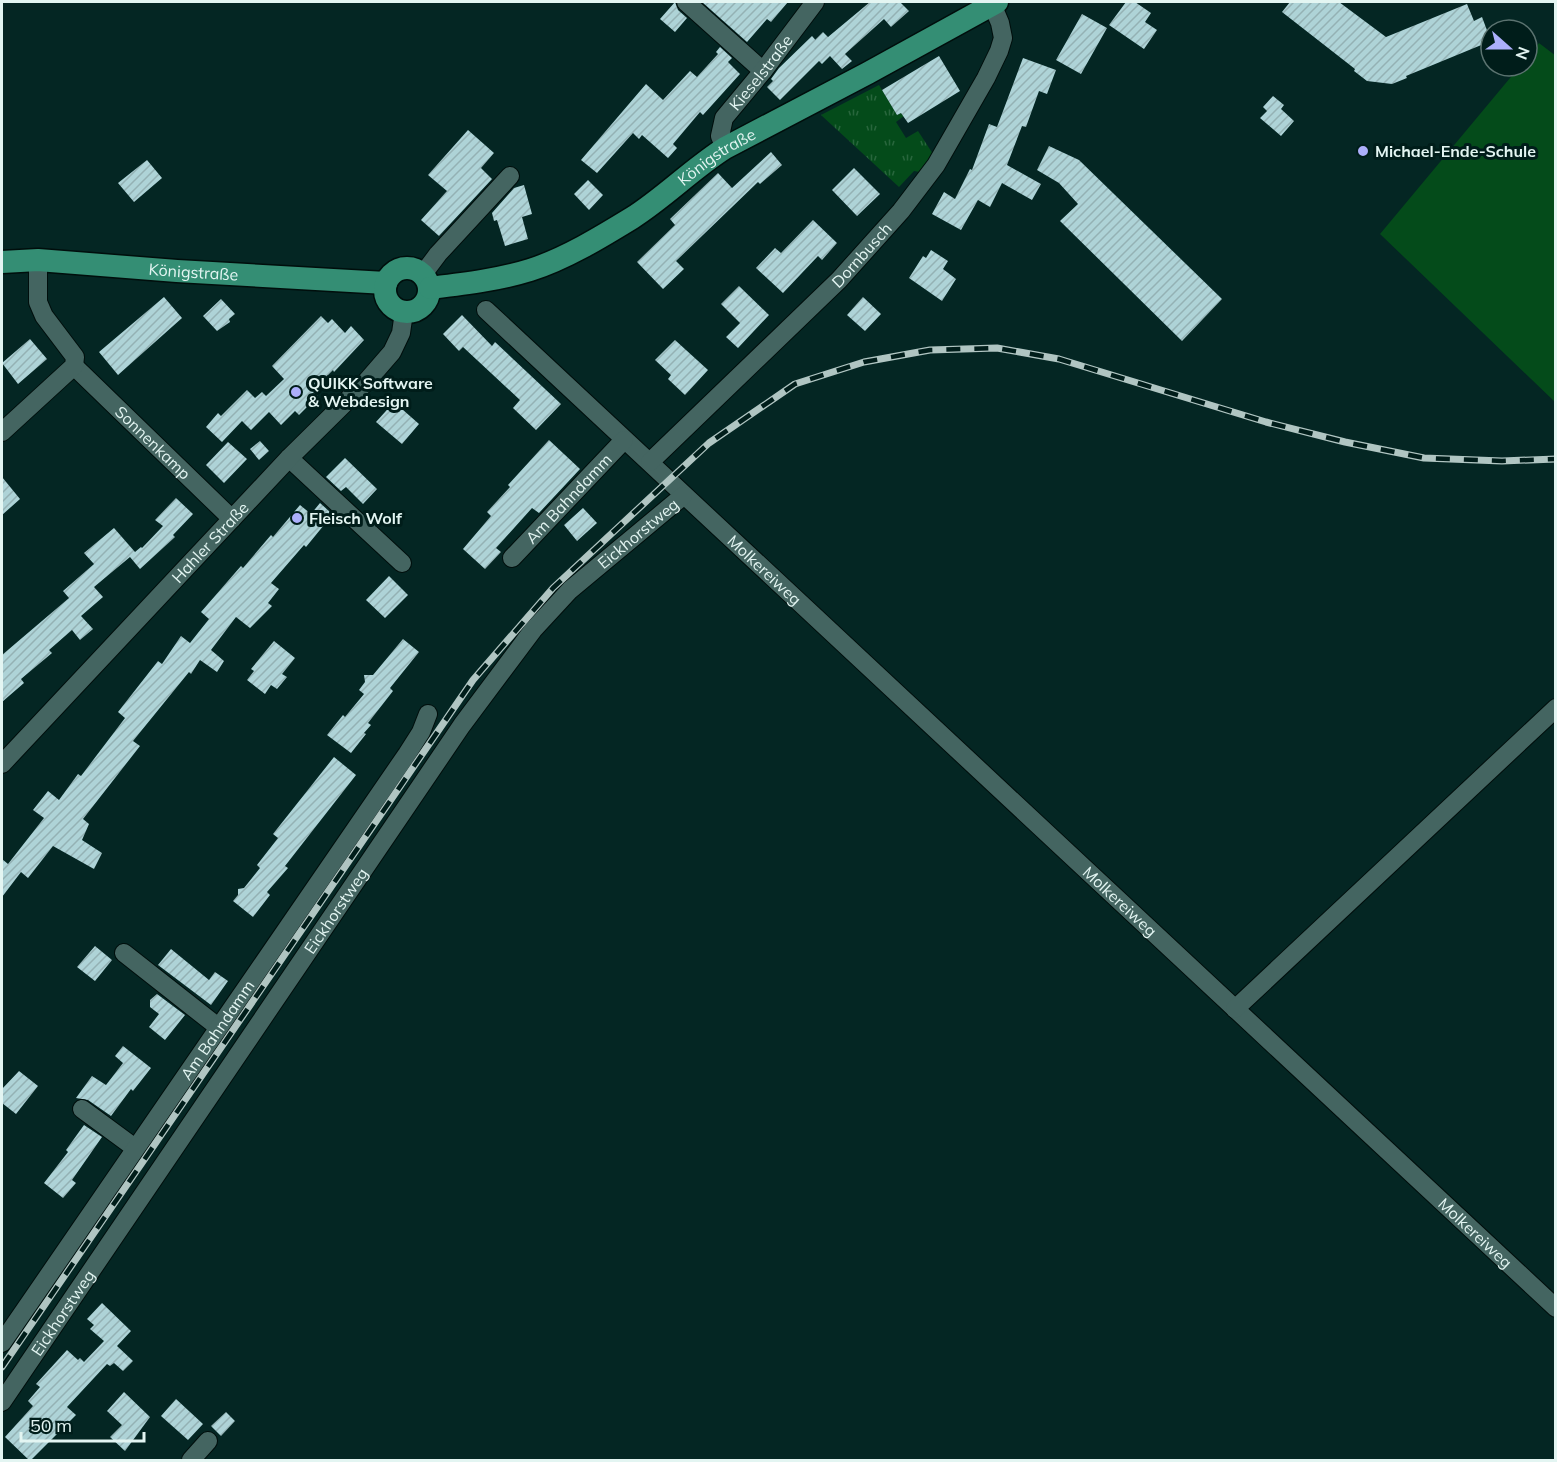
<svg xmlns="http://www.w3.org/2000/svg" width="1557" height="1462" font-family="Mulish,sans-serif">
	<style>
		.grass { fill: url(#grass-tufts) }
		.pitch { fill: #044b1a }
		.building { fill: url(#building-hatch) }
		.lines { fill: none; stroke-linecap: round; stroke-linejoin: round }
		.minor-casing { stroke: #000e0c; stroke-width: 20 }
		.major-casing { stroke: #000e0c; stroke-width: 25 }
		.minor { stroke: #446561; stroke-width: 18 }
		.major { stroke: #348e74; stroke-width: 22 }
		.rail-casing { stroke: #b0c5c2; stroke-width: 7 }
		.rail { stroke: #001d1a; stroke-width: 4.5; stroke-dasharray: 14; stroke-linecap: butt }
		.poi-dot { fill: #acaffb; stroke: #001d1a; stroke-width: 2 }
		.labels { text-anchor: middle; stroke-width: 6; stroke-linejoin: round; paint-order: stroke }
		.street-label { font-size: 16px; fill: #e3f5f2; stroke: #001d1a }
		.poi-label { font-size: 16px; font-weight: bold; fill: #e3f5f2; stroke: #001d1a; text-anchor: start }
	</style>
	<defs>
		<pattern id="grass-tufts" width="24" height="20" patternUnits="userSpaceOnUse" patternTransform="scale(1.5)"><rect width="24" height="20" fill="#044b1a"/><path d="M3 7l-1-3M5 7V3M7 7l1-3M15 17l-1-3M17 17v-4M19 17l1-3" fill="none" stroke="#28663c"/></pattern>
		<pattern id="building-hatch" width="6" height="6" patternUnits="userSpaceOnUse" patternTransform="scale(1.5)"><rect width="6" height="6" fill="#aed3d7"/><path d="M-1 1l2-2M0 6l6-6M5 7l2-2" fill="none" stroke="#94b1b4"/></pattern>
	</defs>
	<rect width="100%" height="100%" fill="#042623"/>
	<path class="grass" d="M879 85 897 115 901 113 904 116 896 122 906 138 918 131 933 154 920 172 914 171 899 187 821 115Z"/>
	<path class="pitch" d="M1539 43 1556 56 1555 402 1380 234 1520 66H1527V57Z"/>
	<path class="building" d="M675 2 678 10 687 18 675 32 660 19Z
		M702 2H788L771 22 767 19 747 42Z
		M870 2H900L909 11 891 27 884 19 845 54 852 61 842 69 830 56 822 64 819 61 780 100 767 87 773 81 771 79 779 68 812 36 819 44 815 40 823 32 828 37Z
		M1126 2H1135L1151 13 1145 22 1157 30 1144 49 1109 25Z
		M1290 2H1339L1386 37 1467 4 1474 21 1482 17 1491 41 1406 76 1407 78 1392 84 1367 81 1354 71 1355 69 1282 12Z
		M1082 14 1107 28 1081 74 1056 60Z
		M720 47 732 58 728 62 740 74 703 115 700 112 673 144 677 148 668 158 642 135 639 139 633 133 597 173 581 160 646 84 663 100 690 71 697 77 718 54 716 52Z
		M939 56 960 91 908 123 901 113 897 115 882 90Z
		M1023 58 1056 70 1047 94 1039 91 1026 127 1022 126 1007 165 1041 184 1032 200 1002 183 990 207 978 200 961 230 932 214 944 192 955 199 970 169 972 170 989 124 997 127Z
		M1273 96 1284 105 1281 109 1294 121 1281 136 1260 118 1267 111 1263 107Z
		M468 130 494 153 481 168 492 179 439 236 421 220 447 191 428 175Z
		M1049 146 1079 160 1222 299 1182 341 1060 221 1078 204 1059 183 1037 170Z
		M771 152 782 165 760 184 758 182 676 261 684 269 663 289 637 262 675 225 670 219 718 173 732 188Z
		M147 160 162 178 134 202 118 183Z
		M854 168 880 194 857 216 832 190Z
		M588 180 603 195 589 210 574 194Z
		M524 185 532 214 522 217 528 239 505 246 497 220 494 221 492 213 514 188Z
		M813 220 837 243 822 260 818 256 783 293 756 268 775 248 781 253Z
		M931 250 948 261 943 269 956 279 942 301 909 278 923 256 926 258Z
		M739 286 769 315 738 348 726 337 740 323 721 304Z
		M164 297 182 318 118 375 99 352Z
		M863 297 881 314 865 331 847 315Z
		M221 299 235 314 229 319 230 322 217 331 203 316Z
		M462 315 492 346 495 342 561 404 536 430 513 408 520 400 463 347 459 351 443 334Z
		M321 316 328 323 332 319 345 333 351 326 364 340 334 372 333 370 313 390 318 396 299 415 295 411 281 425 269 412 251 430 242 421 222 442 206 427 218 413 221 416 247 390 255 398 262 392 266 396 284 379 272 366Z
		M30 339 47 359 18 384 2 363Z
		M675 340 708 370 685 395 668 379 671 375 655 360Z
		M394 402 419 424 402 444 376 422Z
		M549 440 580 469 539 513 532 508 496 548 501 552 485 569 463 549 491 516 487 512 510 487 508 485Z
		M260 441 269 451 259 460 250 449Z
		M228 442 247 459 224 483 206 465Z
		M345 458 377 489 363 504 346 487 341 491 326 477Z
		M2 477 20 499 2 515Z
		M176 498 193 514 173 535 175 537 140 569 130 557 94 587 103 597 81 616 93 629 80 640 72 630 49 650 52 653 21 679 24 683 2 702V655L69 598 63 591 94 564 84 553 114 528 135 552 141 547 142 548 163 526 155 520Z
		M320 503 330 512 322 523 324 525 306 547 304 545 271 583 279 589 268 603 272 606 250 628 236 617 211 650 224 661 217 672 200 660 191 674 189 672 133 741 140 746 83 819 89 824 82 840 102 853 94 869 53 846 28 878 21 872 2 897V859L8 864 44 818 33 810 48 791 59 800 78 774 81 776 125 718 118 712 158 661 162 664 181 636 190 643 209 619 201 612 241 566 243 568 271 535 273 537 300 505 311 514Z
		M583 508 597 523 577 541 564 525Z
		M389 576 408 595 385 618 366 600Z
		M403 639 419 652 390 688 393 691 368 723 371 725 364 733 366 734 351 753 327 735 343 715 345 717 364 694 359 690 365 682 364 675H373Z
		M274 641 295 658 282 674 287 677 277 689 271 685 265 694 247 680 254 671 251 669Z
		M334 757 356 775 285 866 288 868 267 892 270 895 253 917 233 901 238 895V889L244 888 260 868 257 865 278 838 273 834Z
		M95 946 112 960 95 981 77 967Z
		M171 949 209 980 215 972 228 981 211 1005 158 965Z
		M157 994 185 1015 165 1040 149 1027 159 1014 150 1007V1000Z
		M123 1046 151 1068 133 1091 131 1089 111 1116 88 1100 76 1098 92 1076 106 1085 123 1063 115 1056Z
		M19 1071 38 1086 16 1114 2 1103V1089Z
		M84 1125 102 1137 72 1180 76 1183 63 1198 44 1183 68 1152 66 1150Z
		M102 1303 131 1331 117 1346 133 1361 123 1371 114 1363 110 1366 107 1364 67 1407 76 1415 30 1461 5 1437 33 1406 28 1401 40 1387 36 1384 67 1350 78 1360 80 1358 84 1362 104 1341 90 1329 94 1325 87 1319Z
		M124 1392 150 1417 125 1451 110 1437 122 1425 107 1411Z
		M176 1399 203 1424 188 1440 161 1416Z
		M226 1412 235 1421 221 1436 211 1426Z"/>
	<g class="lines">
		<defs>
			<g id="minor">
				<path d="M686 2 763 71"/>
				<path id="s1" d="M725 148 720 136 724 118 763 71 815 2"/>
				<path d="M423 274 438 254 510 176"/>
				<path id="s2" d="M486 310 1556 1308"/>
				<path id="s3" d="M74 366 232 519"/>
				<path d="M2 432 74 366 75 357 44 316 38 302V260"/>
				<path d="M289 458 402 563"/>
				<path id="s4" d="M650 462 839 280 901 211 936 165 986 78 999 51 1003 38 1000 23 992 4"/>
				<path id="s5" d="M512 558 624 440"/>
				<path id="s6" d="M2 764 289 458 366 382 392 352 401 333 404 312"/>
				<path d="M124 953 218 1027"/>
				<path d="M1235 1009 1556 708"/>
				<path d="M82 1109 135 1148"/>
				<path id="s7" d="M2 1343 407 754 421 732 428 714"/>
				<path id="s8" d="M2 1402 462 725 533 630 570 590 683 496"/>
				<path d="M191 1460 208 1441"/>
			</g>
			<g id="major">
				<path id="s9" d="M2 262 38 260 177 271 386 283"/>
				<circle cx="407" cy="290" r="22"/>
				<path id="s10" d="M430 288C463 284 498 280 530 270 565 259 601 237 632 218 665 197 692 169 725 148L868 73 997 2"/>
			</g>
		</defs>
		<use href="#minor" class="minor-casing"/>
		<use href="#major" class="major-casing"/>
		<use href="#minor" class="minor"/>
		<use href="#major" class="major"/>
		<defs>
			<path id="rail" d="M2 1367 473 680 553 588 709 443 795 384 864 362 930 350 997 348 1059 359 1266 422 1345 442 1424 458 1502 461 1556 459"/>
		</defs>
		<use href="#rail" class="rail-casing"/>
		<use href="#rail" class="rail"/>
	</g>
	<g class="poi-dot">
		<circle cx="1363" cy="151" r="6"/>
		<circle cx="296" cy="392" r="6"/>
		<circle cx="297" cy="518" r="6"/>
	</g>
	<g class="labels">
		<g class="street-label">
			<text dy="6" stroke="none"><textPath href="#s1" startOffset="90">Kieselstraße</textPath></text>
			<text dy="6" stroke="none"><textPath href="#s10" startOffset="321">Königstraße</textPath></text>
			<text dy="6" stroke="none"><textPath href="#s4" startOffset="296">Dornbusch</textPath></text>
			<text dy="6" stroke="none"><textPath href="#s9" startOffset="192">Königstraße</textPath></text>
			<text dy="6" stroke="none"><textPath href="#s3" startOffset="110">Sonnenkamp</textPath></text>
			<text dy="6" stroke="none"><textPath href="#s5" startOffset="82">Am Bahndamm</textPath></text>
			<text dy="6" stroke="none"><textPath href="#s8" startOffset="1080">Eickhorstweg</textPath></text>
			<text dy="6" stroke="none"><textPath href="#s6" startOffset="304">Hahler Straße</textPath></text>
			<text dy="6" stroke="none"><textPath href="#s2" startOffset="381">Molkereiweg</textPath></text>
			<text dy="6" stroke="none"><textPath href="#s2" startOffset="867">Molkereiweg</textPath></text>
			<text dy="6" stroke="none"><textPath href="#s8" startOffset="594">Eickhorstweg</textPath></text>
			<text dy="6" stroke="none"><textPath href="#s7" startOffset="380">Am Bahndamm</textPath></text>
			<text dy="6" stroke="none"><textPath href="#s2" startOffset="1353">Molkereiweg</textPath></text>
			<text dy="6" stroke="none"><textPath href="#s8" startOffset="108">Eickhorstweg</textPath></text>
		</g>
		<g class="poi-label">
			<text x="1375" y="157">Michael-Ende-Schule</text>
			<text x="308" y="389">QUIKK Software<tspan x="308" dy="18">&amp; Webdesign</tspan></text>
			<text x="309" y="524">Fleisch Wolf</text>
		</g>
	</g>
	<rect width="1557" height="1462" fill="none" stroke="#e3f5f2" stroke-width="6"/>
	<g transform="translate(1509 48) rotate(111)"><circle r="28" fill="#001d1a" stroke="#5b7370" stroke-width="1.5"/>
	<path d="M0-4.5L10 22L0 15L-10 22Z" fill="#acaffb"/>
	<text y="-9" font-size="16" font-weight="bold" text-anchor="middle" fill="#e3f5f2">N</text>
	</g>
	<path d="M21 1432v9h123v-9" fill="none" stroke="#e3f5f2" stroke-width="3"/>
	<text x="30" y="1432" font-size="18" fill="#e3f5f2" stroke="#001d1a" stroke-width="4.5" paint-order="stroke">50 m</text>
</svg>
